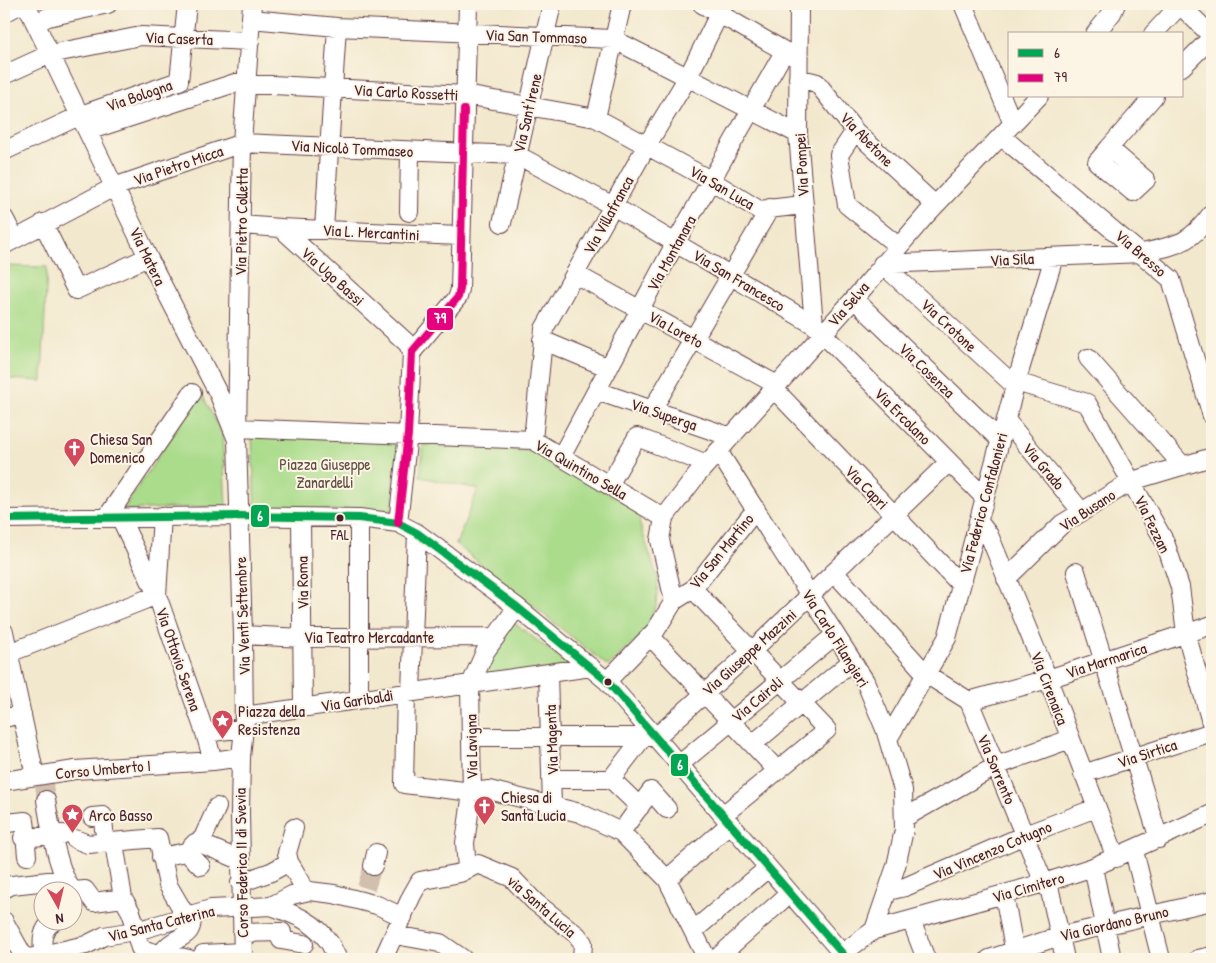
<svg xmlns="http://www.w3.org/2000/svg" width="1216" height="963" font-family="'Patrick Hand',sans-serif">
	<style>
		.green { fill: #aadc8b; stroke: #7a7e5b }
		.lines { fill: none; stroke-linecap: round; stroke-linejoin: round }
		.minor-tunnel { stroke: #d0c0ad; stroke-width: 18; stroke-dasharray: 18 9; stroke-linecap: butt }
		.minor-casing { stroke: #633d43; stroke-width: 20 }
		.minor { stroke: #fff; stroke-width: 18 }
		.bus-1-casing { stroke: #fcf5e5; stroke-width: 11 }
		.bus-2-casing { stroke: #fcf5e5; stroke-width: 11 }
		.bus-1 { stroke: #00a651; stroke-width: 8 }
		.bus-2 { stroke: #e5007d; stroke-width: 8 }
		.bus-dot { fill: #4a1f2b; stroke: #fcf5e5; stroke-width: 2 }
		.labels { text-anchor: middle; stroke-width: 4; stroke-linejoin: round; paint-order: stroke }
		.bus-label { font-size: 15px; fill: #4a1f2b; stroke: #fcf5e5 }
		.street-label { font-size: 16px; fill: #4a1f2b; stroke: #fcf5e5 }
		.poi-label { font-size: 16px; fill: #4a1f2b; stroke: #fcf5e5; text-anchor: start }
		.park-label { font-size: 16px; fill: #624e43; stroke: #fcf5e5 }
		.line-badge { stroke: #fcf5e5; stroke-width: 2 }
		.badge-label { font-size: 14px; text-anchor: middle; font-weight: bold; fill: #fff }
	</style>
	<rect width="100%" height="100%" fill="#fcf5e5"/>
	<filter id="ink" filterUnits="userSpaceOnUse"><feTurbulence type="fractalNoise" baseFrequency=".02" numOctaves="2"/><feDisplacementMap in="SourceGraphic" scale="10" xChannelSelector="R" yChannelSelector="G"/><feConvolveMatrix kernelMatrix="1 2 1 2 8 2 1 2 1" color-interpolation-filters="sRGB"/></filter>
	<filter id="wash" filterUnits="userSpaceOnUse"><feTurbulence type="fractalNoise" baseFrequency=".0096" numOctaves="4" result="noise"/><feDisplacementMap in="SourceGraphic" scale="20" xChannelSelector="R" yChannelSelector="G"/><feGaussianBlur stdDeviation="1.12" result="paint"/><feColorMatrix in="noise" values="0 0 0 0 0 0 0 0 0 0 0 0 0 0 0 0 0 1.4 0 .05"/><feComposite in="paint" operator="in"/></filter>
	<g filter="url(#wash)">
		<rect width="100%" height="100%" fill="#f2e8cd"/>
		<path class="green" d="M4 266 47 267 42 381 4 379Z
			M201 392 222 434 226 506 123 510Z
			M252 436 399 438 392 511 255 509Z
			M423 445 534 451 644 514 639 522 658 579 656 606 645 632 608 666 456 544 478 489 420 477Z
			M514 623 571 666 481 679 491 651Z"/>
	</g>
	<g filter="url(#ink)">
		<g class="lines">
			<path class="minor-tunnel" d="M44 784 46 800
				M366 888 373 866"/>
			<defs>
				<path id="minor" d="M26 4 148 257 219 395 237 440 243 635 244 728 241 757 240 813 243 959
					M702 4 795 57
					M799 4 798 134 814 325
					M963 4 1013 124
					M1180 5 1212 36
					M4 13 21 4
					M251 19 337 27 613 39 798 134
					M35 23 48 17 108 4
					M1095 34 1112 13 1116 4
					M1153 34 1181 4
					M1182 67 1212 37
					M4 75 50 54 141 36 250 41
					M798 78 817 83 855 131 935 205
					M596 118 622 4
					M88 131 235 83 465 95 596 118 712 181 759 210 803 205
					M855 131 839 155 847 205 898 246
					M1001 136 1171 279 1212 416
					M1109 148 1146 180 1133 192 1097 162Z
					M1109 148 1154 96
					M4 151 81 115 179 81 187 4
					M409 212 410 151
					M4 218 15 239
					M43 223 76 290 148 257
					M502 223 552 4
					M241 225 281 228 407 343 412 352
					M281 228 460 236
					M324 229 337 27
					M4 245 114 187 242 143 517 155 613 206 814 325 984 497
					M882 264 1142 253C1177 245 1190 244 1212 213
					M882 264 1015 386
					M575 274 777 385
					M854 299 1000 440
					M542 340 609 368
					M1088 358 1183 466
					M1016 382 1087 403 1165 542 1180 587 1186 633 1212 726
					M774 389 961 585
					M597 391 731 437
					M652 410 770 208
					M1006 420 1082 512
					M237 428 533 440 664 518
					M237 433 242 143 252 4
					M533 440 544 329 647 145 688 77 724 4
					M718 451 865 681 885 729 903 790 904 830 896 866 874 930
					M561 457 676 242 784 52
					M609 485 637 437 707 464
					M162 516 157 595 205 733
					M107 517 192 393
					M4 519 239 516 359 518 398 523 417 533 517 607 607 681 847 959
					M301 519 303 708
					M978 521 989 535 1048 679 1116 858
					M398 523 408 434 412 352 458 297 460 289 468 4
					M834 572 926 674 969 701 1044 883 1050 891 1065 959
					M1076 572 1159 839
					M1006 579 1062 524 1132 481 1212 457
					M693 589 827 730 723 815
					M674 601 660 540 664 518 697 475 854 299 926 215 1039 96
					M4 632 35 776
					M243 635 303 638 495 637
					M650 636 777 770
					M4 655 157 595 120 517
					M548 674 552 805
					M607 681 656 630 674 601 693 589 756 509
					M411 691 417 533
					M406 692 404 784 472 792 489 790 580 813 621 832 667 879 707 959
					M359 699V518
					M969 701 1048 679 1212 625
					M244 716 591 667
					M4 718 22 714
					M471 737H656L752 651 949 462
					M888 739 947 638 1015 386 1054 257
					M753 744 852 661
					M241 757 213 761 205 733 244 728
					M680 764 835 635
					M1083 774 1212 732
					M552 779H611
					M4 781 75 770 213 761
					M46 800C49 820 59 879 74 891L85 890 94 902 123 898
					M640 807 611 779 644 736
					M92 817 103 816 104 830
					M904 818 996 766 1070 739
					M7 823 25 821 27 838
					M621 832 651 791 667 809
					M23 838 63 834
					M75 839 88 844 158 838 168 885 186 916
					M197 842 240 860
					M114 843 123 898 131 912 137 930
					M26 845 27 856
					M1134 851 1161 959
					M186 852 201 866
					M161 857 186 852 195 843 202 840 217 807
					M289 862 287 853 294 828
					M373 866 376 853
					M1093 867 1112 959
					M467 868 465 843 472 792 470 686 485 652 517 607
					M667 879 730 824
					M240 883 271 872 289 862 301 882 302 892
					M4 889 12 885 66 879
					M888 891 905 887 1025 835 1096 808
					M1004 894 1016 959
					M271 906C294 914 314 921 329 942 332 947 335 954 338 959
					M911 920 926 959
					M4 921 25 959
					M135 931 140 948C154 955 173 955 189 959
					M693 931 768 868
					M242 933 282 932 281 940 304 944
					M395 935 440 943 463 959
					M162 953C173 934 196 941 191 914
					M843 953 874 930 1044 883 1093 867 1212 814
					M43 954C42 942 41 929 53 922
					M203 954 242 952
					M25 959 86 945 104 936 140 930 211 909 271 906 292 895 309 891 334 894 377 905 403 917
					M383 959 412 895 420 881 460 873 478 864 512 878 535 902 577 935 583 943 582 959
					M716 959 790 893
					M989 959 1060 936 1212 901
					M1198 959 1212 956"/>
			</defs>
			<use href="#minor" class="minor-casing"/>
			<use href="#minor" class="minor"/>
			<defs>
				<path id="bus-1" d="M4 519 239 516 359 518 398 523 417 533 517 607 607 681 847 959"/>
				<path id="bus-2" d="M398 523 408 434 412 352 458 297 460 289 464 110"/>
			</defs>
			<use href="#bus-1" class="bus-1-casing"/>
			<use href="#bus-2" class="bus-2-casing"/>
			<use href="#bus-1" class="bus-1"/>
			<use href="#bus-2" class="bus-2"/>
		</g>
	</g>
	<defs>
		<symbol id="church-pin" viewBox="-11 -11 22 30"><path d="M0 17L-7.5 6A9.5 9.5 0 1 1 7.5 6Z" fill="#d1495b" stroke="#fcf5e5"/><path d="M-1.2-6h2.4v3.5h3.3v2.4h-3.3V6h-2.4V-.1h-3.3v-2.4h3.3Z" fill="#fff"/></symbol>
		<symbol id="sight-pin" viewBox="-11 -11 22 30"><path d="M0 17L-7.5 6A9.5 9.5 0 1 1 7.5 6Z" fill="#d1495b" stroke="#fcf5e5"/><path d="M0-6L1.8-2.2L6-1.7L2.9 1.2L3.7 5.4L0 3.3L-3.7 5.4L-2.9 1.2L-6-1.7L-1.8-2.2Z" fill="#fff"/></symbol>
	</defs>
	<g fill-rule="evenodd">
		<use href="#church-pin" x="62" y="436" width="25" height="34"/>
		<use href="#sight-pin" x="210" y="708" width="25" height="34"/>
		<use href="#church-pin" x="472" y="794" width="25" height="34"/>
		<use href="#sight-pin" x="60" y="802" width="25" height="34"/>
	</g>
	<g class="bus-dot">
		<circle cx="340" cy="518" r="4.5"/>
		<circle cx="608" cy="682" r="4.5"/>
	</g>
	<g class="labels">
		<g class="bus-label">
			<text x="340" y="540">FAL</text>
		</g>
		<g class="street-label">
			<text transform="translate(536 36) rotate(2)" y="6">Via San Tommaso</text>
			<text transform="translate(179 38) rotate(2)" y="6">Via Caserta</text>
			<text transform="translate(406 92) rotate(3)" y="6">Via Carlo Rossetti</text>
			<text transform="translate(139 95) rotate(-19)" y="6">Via Bologna</text>
			<text transform="translate(527 113) rotate(-77)" y="6">Via Sant'Irene</text>
			<text transform="translate(867 139) rotate(46)" y="6">Via Abetone</text>
			<text transform="translate(352 148) rotate(3)" y="6">Via Nicolò Tommaseo</text>
			<text transform="translate(178 165) rotate(-19)" y="6">Via Pietro Micca</text>
			<text transform="translate(801 165) rotate(-93)" y="6">Via Pompei</text>
			<text transform="translate(722 187) rotate(30)" y="6">Via San Luca</text>
			<text transform="translate(608 215) rotate(-61)" y="6">Via Villafranca</text>
			<text transform="translate(241 222) rotate(-89)" y="6">Via Pietro Colletta</text>
			<text transform="translate(371 232) rotate(3)" y="6">Via L. Mercantini</text>
			<text transform="translate(671 253) rotate(-61)" y="6">Via Montanara</text>
			<text transform="translate(1141 253) rotate(41)" y="6">Via Bresso</text>
			<text transform="translate(148 256) rotate(64)" y="6">Via Matera</text>
			<text transform="translate(1012 259) rotate(-3)" y="6">Via Sila</text>
			<text transform="translate(333 276) rotate(42)" y="6">Via Ugo Bassi</text>
			<text transform="translate(739 280) rotate(31)" y="6">Via San Francesco</text>
			<text transform="translate(848 304) rotate(-49)" y="6">Via Selva</text>
			<text transform="translate(949 325) rotate(43)" y="6">Via Crotone</text>
			<text transform="translate(676 329) rotate(29)" y="6">Via Loreto</text>
			<text transform="translate(927 370) rotate(44)" y="6">Via Cosenza</text>
			<text transform="translate(664 414) rotate(19)" y="6">Via Superga</text>
			<text transform="translate(903 416) rotate(45)" y="6">Via Ercolano</text>
			<text transform="translate(1044 466) rotate(50)" y="6">Via Grado</text>
			<text transform="translate(581 469) rotate(30)" y="6">Via Quintino Sella</text>
			<text transform="translate(867 487) rotate(46)" y="6">Via Capri</text>
			<text transform="translate(983 503) rotate(-75)" y="6">Via Federico Confalonieri</text>
			<text transform="translate(1087 510) rotate(-33)" y="6">Via Busano</text>
			<text transform="translate(1153 524) rotate(64)" y="6">Via Fezzan</text>
			<text transform="translate(721 551) rotate(-51)" y="6">Via San Martino</text>
			<text transform="translate(302 583) rotate(-91)" y="6">Via Roma</text>
			<text transform="translate(242 616) rotate(-92)" y="6">Via Venti Settembre</text>
			<text x="369" y="643">Via Teatro Mercadante</text>
			<text transform="translate(836 638) rotate(58)" y="6">Via Carlo Filangieri</text>
			<text transform="translate(749 652) rotate(-42)" y="6">Via Giuseppe Mazzini</text>
			<text transform="translate(179 659) rotate(71)" y="6">Via Ottavio Serena</text>
			<text transform="translate(1106 660) rotate(-18)" y="6">Via Marmarica</text>
			<text transform="translate(1050 688) rotate(69)" y="6">Via Cirenaica</text>
			<text transform="translate(757 699) rotate(-40)" y="6">Via Cairoli</text>
			<text transform="translate(357 700) rotate(-9)" y="6">Via Garibaldi</text>
			<text transform="translate(551 740) rotate(-92)" y="6">Via Magenta</text>
			<text transform="translate(471 747) rotate(-91)" y="6">Via Lavigna</text>
			<text transform="translate(1147 753) rotate(-18)" y="6">Via Sirtica</text>
			<text transform="translate(103 769) rotate(-5)" y="6">Corso Umberto I</text>
			<text transform="translate(997 769) rotate(67)" y="6">Via Sorrento</text>
			<text transform="translate(992 850) rotate(-23)" y="6">Via Vincenzo Cotugno</text>
			<text transform="translate(241 863) rotate(-91)" y="6">Corso Federico II di Svevia</text>
			<text transform="translate(1028 887) rotate(-16)" y="6">Via Cimitero</text>
			<text transform="translate(542 906) rotate(41)" y="6">via Santa Lucia</text>
			<text transform="translate(161 923) rotate(-14)" y="6">Via Santa Caterina</text>
			<text transform="translate(1114 923) rotate(-13)" y="6">Via Giordano Bruno</text>
		</g>
		<g class="poi-label">
			<text x="90" y="445">Chiesa San<tspan x="90" dy="18">Domenico</tspan></text>
			<text x="238" y="717">Piazza della<tspan x="238" dy="18">Resistenza</tspan></text>
			<text x="501" y="803">Chiesa di<tspan x="501" dy="18">Santa Lucia</tspan></text>
			<text x="89" y="821">Arco Basso</text>
		</g>
		<g class="park-label">
			<text x="325" y="470">Piazza Giuseppe<tspan x="325" dy="18">Zanardelli</tspan></text>
		</g>
	</g>
	<g class="line-badge">
		<rect x="426" y="307" width="28" height="24" rx="5" fill="#e5007d"/>
		<rect x="250" y="504" width="20" height="24" rx="5" fill="#00a651"/>
		<rect x="670" y="753" width="19" height="24" rx="5" fill="#00a651"/>
	</g>
	<g class="badge-label">
		<text x="440" y="323">79</text>
		<text x="260" y="521">6</text>
		<text x="680" y="770">6</text>
	</g>
	<rect width="1216" height="963" fill="none" stroke="#fcf5e5" stroke-width="20"/>
	<rect x="1008" y="32" width="175" height="65" fill="#fcf5e5" stroke="#b59f9b"/>
	<rect x="1018" y="49" width="25" height="8" fill="#00a651" stroke="#b59f9b"/>
	<text x="1054" y="58" font-size="15" fill="#4a1f2b">6</text>
	<rect x="1018" y="74" width="25" height="8" fill="#e5007d" stroke="#b59f9b"/>
	<text x="1054" y="82" font-size="15" fill="#4a1f2b">79</text>
	<g transform="translate(58 906) rotate(172)"><circle r="24" fill="#fcf5e5" stroke="#b59f9b"/>
	<path d="M0-4L9 19L0 12L-9 19Z" fill="#d1495b"/>
	<text y="-8" font-size="14" font-weight="bold" text-anchor="middle" fill="#4a1f2b">N</text>
	</g>
</svg>
